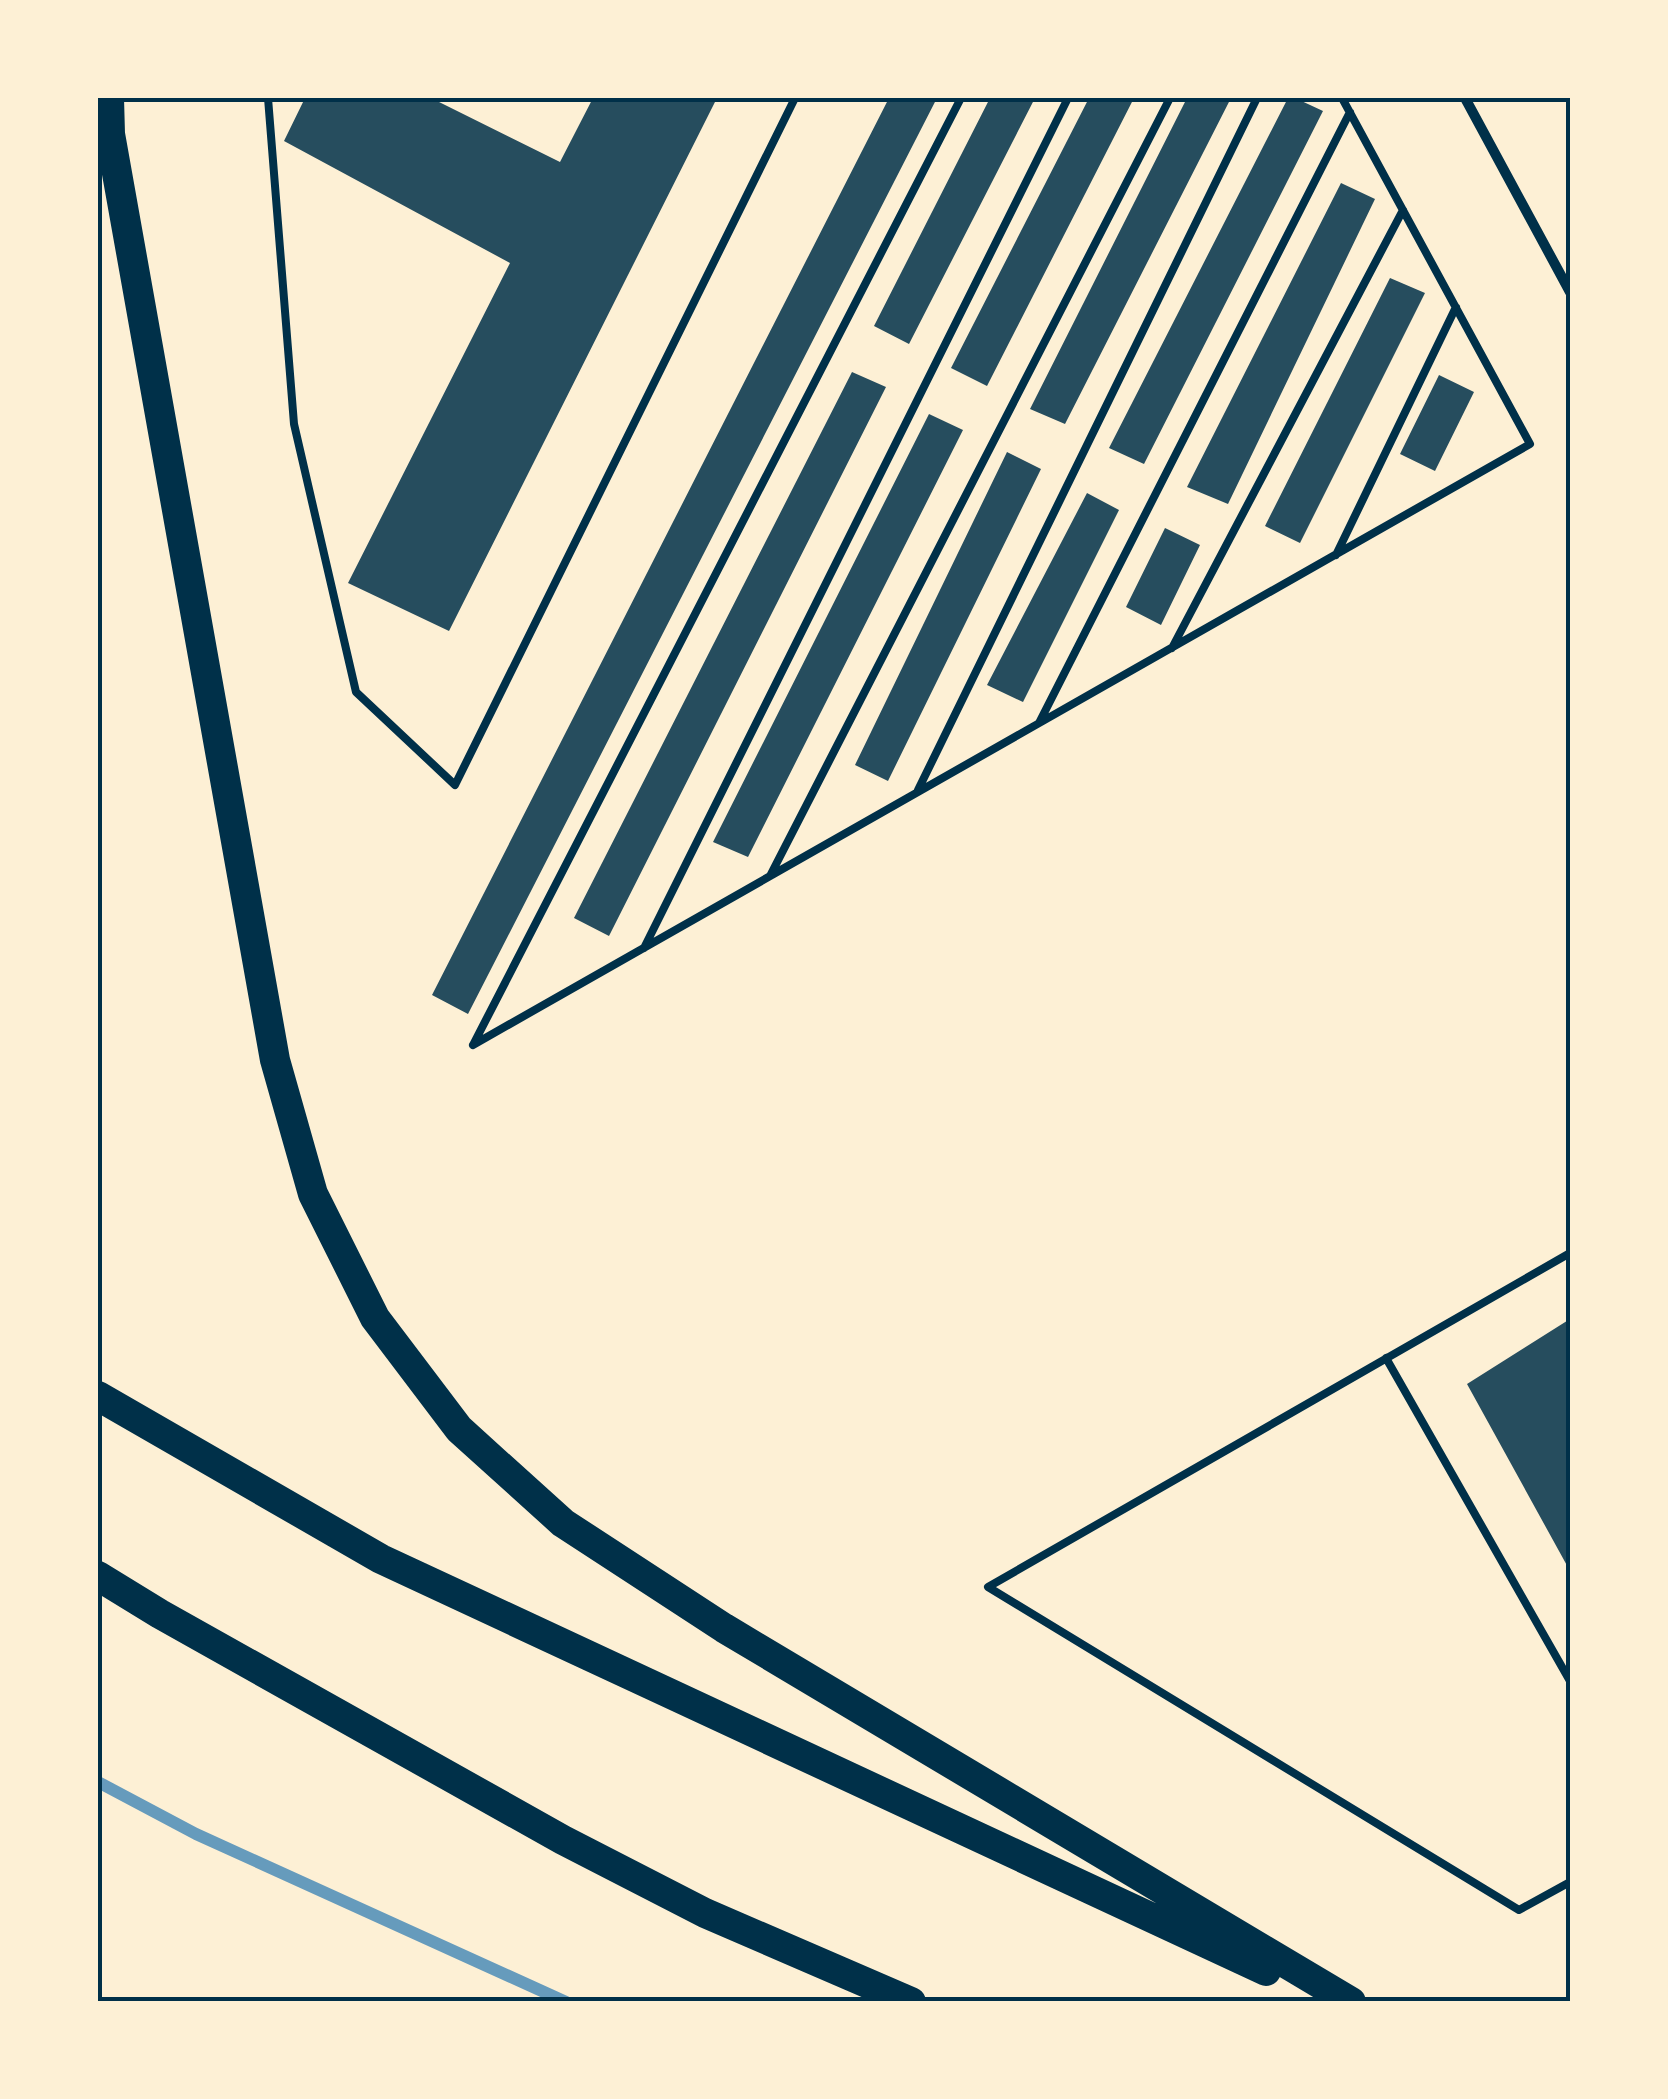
<svg xmlns="http://www.w3.org/2000/svg" width="1668" height="2099" font-family="'Times New Roman',serif">
	<style>
		.lines { fill: none; stroke-linecap: round; stroke-linejoin: round }
		.stream { stroke: #669bbc; stroke-width: 12 }
		.building { fill: #264d5e }
		.service { stroke: #003049; stroke-width: 8 }
		.minor { stroke: #003049; stroke-width: 10 }
		.motorway { stroke: #003049; stroke-width: 30 }
		.neatline { fill: none; stroke: #003049; stroke-width: 4 }
	</style>
	<rect width="100%" height="100%" fill="#fdf0d5"/>
	<g class="lines">
		<path class="stream" d="M98 1782 196 1834 566 2002"/>
	</g>
	<path class="building" d="M305 98H431L560 162 593 98H717L449 631 348 583 510 263 284 141Z
		M889 98H937L468 1014 432 995Z
		M990 98H1035L909 344 874 326Z
		M1089 98H1134L987 386 951 368Z
		M1187 98H1231L1065 424 1030 409Z
		M1288 98H1295L1323 111 1144 464 1109 448Z
		M1341 183 1375 199 1228 504 1187 487Z
		M1390 278 1425 293 1300 543 1265 526Z
		M852 372 886 387 609 936 574 918Z
		M1439 375 1474 392 1435 471 1400 454Z
		M929 414 963 430 748 857 713 842Z
		M1007 452 1041 469 888 781 855 765Z
		M1087 493 1119 510 1023 702 987 685Z
		M1165 528 1200 545 1161 625 1126 607Z
		M1570 1319V1571L1467 1384Z"/>
	<g class="lines">
		<path class="service" d="M268 98 294 424 356 692 455 785 795 98
			M1336 555 1456 307
			M1172 648 1403 210
			M1039 723 1350 112
			M918 790 1257 98
			M770 876 1170 98
			M644 948 1068 98
			M473 1045 1530 444 1342 98
			M473 1045 961 98
			M1570 1253 988 1587 1519 1910 1570 1882
			M1386 1358 1570 1681"/>
		<path class="minor" d="M1465 98 1570 292"/>
		<path class="motorway" d="M109 98 110 134 275 1060 313 1194 375 1318 459 1429 563 1523 724 1628 1351 2002
			M98 1396 381 1559 1266 1971
			M98 1576 160 1614 563 1840 705 1913 911 2002"/>
	</g>
	<rect width="1668" height="2099" fill="none" stroke="#fdf0d5" stroke-width="200"/>
	<rect x="100" y="100" width="1468" height="1899" class="neatline"/>
</svg>
